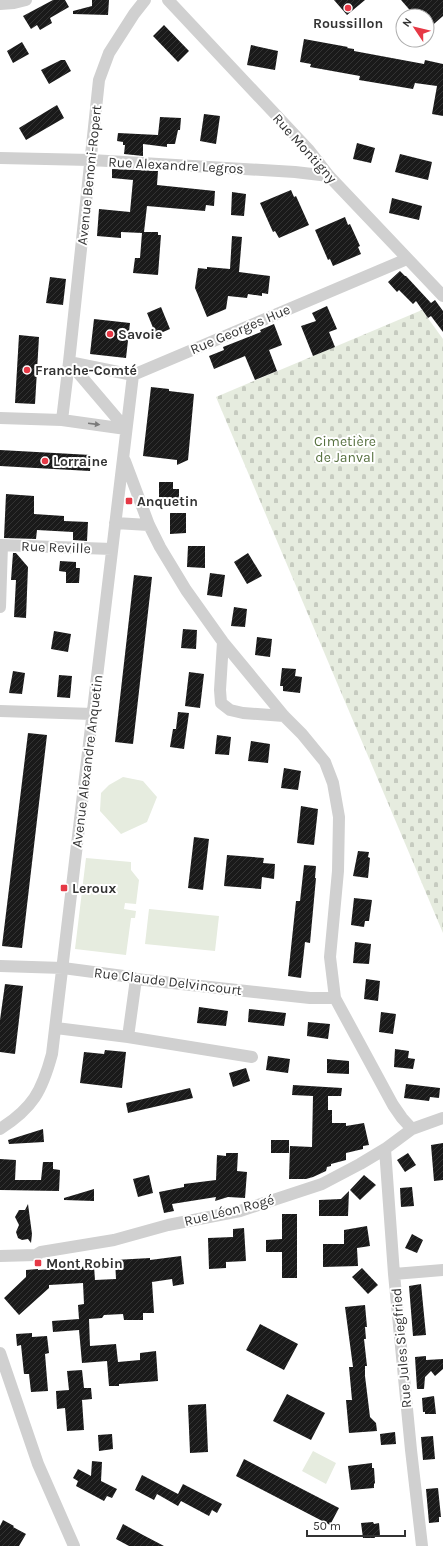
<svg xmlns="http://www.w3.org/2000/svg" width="443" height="1546" font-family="Karla,sans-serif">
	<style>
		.green { fill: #e6ecdf }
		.cemetery { fill: url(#cemetery-stones) }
		.building { fill: url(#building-hatch) }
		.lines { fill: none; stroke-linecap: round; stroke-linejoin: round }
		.street { stroke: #d0d0d0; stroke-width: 12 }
		.oneway { fill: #7a7a7a }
		.poi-dot { fill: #e63946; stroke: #fff; stroke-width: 1.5 }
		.labels { text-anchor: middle; stroke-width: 4; stroke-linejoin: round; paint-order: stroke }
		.poi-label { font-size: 14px; font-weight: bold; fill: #333; stroke: #fff; text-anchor: start }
		.street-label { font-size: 14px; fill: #333; stroke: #fff }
		.park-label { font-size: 14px; fill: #56703f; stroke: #fff }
	</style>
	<defs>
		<pattern id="cemetery-stones" width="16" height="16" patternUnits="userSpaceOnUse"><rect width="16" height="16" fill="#e6ecdf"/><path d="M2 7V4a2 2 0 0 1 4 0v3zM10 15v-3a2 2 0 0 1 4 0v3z" fill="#c6cbc0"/></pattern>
		<pattern id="building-hatch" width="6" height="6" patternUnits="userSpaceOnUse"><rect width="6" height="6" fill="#1a1a1a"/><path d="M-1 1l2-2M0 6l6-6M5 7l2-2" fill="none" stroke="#333"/></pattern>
	</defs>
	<rect width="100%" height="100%" fill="#fff"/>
	<path class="green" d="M123 777 143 781 157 797 147 822 121 834 100 811 101 793 109 785Z
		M86 858 131 862V870L139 880 136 904 125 903 124 909 136 911 135 918H131L126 955 75 949Z
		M149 909 219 916 215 951 145 944Z
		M313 1451 336 1463 326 1484 302 1471Z"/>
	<path class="cemetery" d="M422 310 443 339V933L216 397Z"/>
	<path class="building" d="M53 0H65L69 7 50 18 52 23 40 30 37 25 31 29 23 16Z
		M92 0H109L108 15 73 14V11L92 6Z
		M334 0H365L347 15Z
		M401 0H443V16L427 30V16H415Z
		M164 25 189 51 178 62 153 36Z
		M304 39 348 47 347 48 354 49V51L424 64 425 60 443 64V116L432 114 437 86 415 83 413 89 359 80 360 76 310 67 311 64 300 62Z
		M22 42 29 54 13 63 7 51Z
		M251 45 278 51 275 70 247 65Z
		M61 60H65L71 71 49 84 41 70Z
		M57 105 64 118 26 140 19 128Z
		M204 114 220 116 216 144 200 141Z
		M160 117 181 118 180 130H178L175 144H167V147L143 144V156L124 154 125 145H123V142L117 141 118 133 158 135Z
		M357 143 375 148 371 163 353 159Z
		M400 154 432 162 428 180 395 172Z
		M112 169 158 171 157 185 215 191 214 206 206 205 205 211 147 206 144 232H158V235H161L158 275 133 273 135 258H140L142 233 121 232V238L97 236 99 209 130 212 133 180 112 178Z
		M291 190 294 197 296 196 309 225 279 238 275 231 273 232 260 203Z
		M232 192 246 194 244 216 231 215Z
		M392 198 422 206 419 220 389 213Z
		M345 217 348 225 350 224 360 246 358 247 361 254 333 266 330 259 328 260 315 230Z
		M232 236 242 237 239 272 270 276 268 294 262 293V296L248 294 247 298 228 296 226 309 207 317 195 288 198 268 207 269V267L230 269Z
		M400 271 405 276H406L431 303 435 300 443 311V332L431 316 428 318 416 301 413 304 399 290 397 292 388 282Z
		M50 277 66 279 63 305 46 303Z
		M327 306 337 329 329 332 335 347 313 356 301 326 316 321 312 313Z
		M161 307 170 329 156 335 147 313Z
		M94 319 130 323 126 358 90 354Z
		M274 324 282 345 269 350 277 371 255 380 245 356 214 369 209 356 224 350 223 347 261 332 260 330Z
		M19 335 39 337 35 404 15 403Z
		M151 387 169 389V391L194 394 188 460 177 465V460L143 456Z
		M0 450 91 455 90 471 0 466Z
		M159 482H173V489H179V500L159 501Z
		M6 494 34 496V514L64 516V521L88 522 87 541 73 540V532L37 530 36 539 4 538Z
		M170 513H186V533L170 534Z
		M188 546H205V568L187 567Z
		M13 553H16L28 567 26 618 14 617 16 580H11Z
		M248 553 262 576 247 584 234 562Z
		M60 561 76 562V568H80L79 583H66V572L59 571Z
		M210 573 225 575 222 597 207 595Z
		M134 575 152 577 133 744 115 742Z
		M234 607 247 609 245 627 231 626Z
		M183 629 197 630 196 649 181 648Z
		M54 631 71 634 68 652 51 649Z
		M257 637 272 639 270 657 255 655Z
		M282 668 296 669 295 676 302 677 300 693 283 691V686H280Z
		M13 671 25 673 22 694 9 693Z
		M189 672 204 674 200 708 185 706Z
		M59 675 72 676 70 698 57 697Z
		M178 712 189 713 184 749 170 747 173 729H176Z
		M28 733 47 735 22 948 2 946Z
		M217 735 231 737 229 755 215 754Z
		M251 741 270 744 268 763 248 761Z
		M284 768 301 771 298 790 281 788Z
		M301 806 318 809 314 845 297 843Z
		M194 837 209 839 203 890 188 888Z
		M358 851 369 852 368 857 370 858 368 878 353 876Z
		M227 855 264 858 263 863 275 864 274 879 262 877 261 889 224 886Z
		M304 865 316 866 315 878H316L310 943 305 942 301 978 288 976 296 901H300Z
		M354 898 372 900 369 921H365L364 927 351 925Z
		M355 942 371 944 369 964 353 963Z
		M366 979 380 981 378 1001 364 999Z
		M5 984 23 986 15 1054 0 1052V1020Z
		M199 1007 228 1011 226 1026 197 1023Z
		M249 1009 286 1013 284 1026 248 1022Z
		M381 1012 396 1014 393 1034 379 1032Z
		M308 1022 330 1024 328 1039 307 1036Z
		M395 1049 409 1051 408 1058 415 1059 413 1069 394 1067Z
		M105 1050 126 1052 122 1088 80 1083 84 1052 104 1054Z
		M268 1056 290 1059 288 1073 266 1070Z
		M327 1059 349 1061V1074L327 1073Z
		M246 1068 250 1081 233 1087 229 1073Z
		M406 1084 440 1088 439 1098 430 1097 429 1101 404 1098Z
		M293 1085 342 1088 341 1096H328V1110H332V1123H346V1126L364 1123 369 1145 363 1146V1149L346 1153V1160L331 1164V1166L327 1167 326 1171 313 1177 306 1179H289L290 1146 312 1147 313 1096 292 1095Z
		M190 1088 193 1098 128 1113 126 1103Z
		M43 1129 44 1142 9 1144 8 1140Z
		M271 1140H289V1153H271Z
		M443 1143V1180L434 1181 431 1145Z
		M226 1153H238L237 1171 247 1172 245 1198 228 1197 215 1201 216 1197 172 1204 174 1211 164 1213 159 1192 184 1187V1184L216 1180 217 1155 226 1156Z
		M408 1153 416 1165 405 1172 397 1160Z
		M0 1159 16 1160 15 1180H41L43 1162H53V1169L60 1170 59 1191 0 1190Z
		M149 1175 153 1193 138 1197 133 1179Z
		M364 1175 376 1185 360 1200 350 1190Z
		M412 1187 414 1206 401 1207 400 1188Z
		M94 1189V1201L64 1200V1198Z
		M349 1191 348 1216H319V1200L341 1199Z
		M28 1204 32 1234 31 1243 28 1239 22 1240 18 1238 16 1232 19 1225 15 1217 19 1210H25Z
		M282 1214H297V1278H282V1252H266V1240L282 1239Z
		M367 1226 370 1246 357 1248 358 1266 323 1267V1244H344V1230Z
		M244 1228 246 1261 226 1262V1268L209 1269 208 1238 233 1237V1229Z
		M412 1234 423 1240 417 1253 405 1248Z
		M181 1256 184 1284 173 1286 172 1279 152 1282 154 1313H143V1320H124L123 1314 104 1315 102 1318 89 1319 90 1346 116 1344 118 1362 140 1360V1353L156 1351 158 1381 119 1384V1386H109L107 1361 82 1363 79 1330 53 1332 52 1321 79 1319 78 1305 84 1304 83 1283 49 1285V1288L19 1315 4 1298 26 1277V1270L38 1269V1270L94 1266 95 1280 116 1279 115 1260 150 1258V1260Z
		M362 1268 378 1285 368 1294 352 1277Z
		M421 1284 426 1335 413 1336 409 1286Z
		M365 1305 367 1327H365L366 1339H364L367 1366H365V1376L370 1417 376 1423 377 1431 349 1433 346 1400H352L349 1367H353L345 1307Z
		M260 1324 298 1344 284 1370 246 1350Z
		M32 1333V1337L47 1336 49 1353 45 1354 48 1391 31 1392 29 1374H24L21 1345 17 1346 16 1334Z
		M426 1356V1360L443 1359V1369L435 1376 431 1371 425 1377 424 1389H417L415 1357Z
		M82 1370 84 1388H91L92 1399 82 1400 84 1430 67 1431 65 1408 57 1409 56 1391 69 1390 67 1371Z
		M287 1394 325 1413 311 1440 273 1421Z
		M434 1396 436 1414H425V1412H423L422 1398Z
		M206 1404 208 1452 190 1453 188 1405Z
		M395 1432 396 1444 381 1445 380 1434Z
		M112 1434 113 1449 99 1451 98 1435Z
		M433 1436 435 1459 423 1460 421 1437Z
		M244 1459 339 1508 330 1525 236 1476Z
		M92 1461 102 1462 101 1481 117 1489 112 1498 107 1496 104 1501 76 1486 78 1481 73 1478 78 1469 91 1476Z
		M372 1463V1468H374L375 1483 374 1484V1488L351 1490 348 1466Z
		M142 1475 178 1494 183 1484 222 1504 217 1513 212 1510 209 1516 181 1501 178 1506 157 1494 154 1500 135 1490Z
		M438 1488 441 1517H439V1522L429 1523 426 1489Z
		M3 1520 14 1526 13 1527 26 1534 19 1546H0V1526Z
		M373 1522 374 1524 379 1523 380 1535H374L375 1538H363L361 1523Z
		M123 1524 143 1535 164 1546H129L116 1539Z"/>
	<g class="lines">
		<path class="street" d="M168 0 308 149 329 176 443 296
			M0 4 14 3 26 0
			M0 158 91 160 295 172 329 176
			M0 418 62 420 126 429
			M62 420 69 362 133 375 407 259
			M126 429 69 362 99 80 109 53 134 14 145 0
			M125 461 149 525 160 547 186 590 223 642 284 716 302 734 325 762 333 783 339 817 338 871 330 957 335 998 393 1105 402 1118 412 1129
			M115 523 149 525
			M0 545 112 549
			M0 607 2 545
			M223 642 220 690 221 703 230 710 243 713 284 716
			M0 711 93 714
			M0 966 63 968 131 977 136 979 310 998H335
			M56 1028 128 1037 136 979
			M128 1037 252 1057
			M0 1129C33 1108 42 1091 52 1054L133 375
			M385 1149 394 1274 411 1450 422 1546
			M0 1256 36 1255 41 1252 114 1240 168 1225 240 1211 322 1184 360 1164 385 1149 412 1129 443 1118
			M394 1274 443 1270
			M0 1353 38 1464 74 1546"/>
	</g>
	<defs><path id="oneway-solid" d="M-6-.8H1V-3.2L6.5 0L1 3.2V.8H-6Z"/></defs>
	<use class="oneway" href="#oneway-solid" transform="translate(94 424) rotate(7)"/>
	<g class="poi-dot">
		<circle cx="348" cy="8" r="4"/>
		<circle cx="110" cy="334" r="4"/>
		<circle cx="27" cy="370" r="4"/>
		<circle cx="45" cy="461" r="4"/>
		<rect x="125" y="497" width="8" height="8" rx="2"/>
		<rect x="60" y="884" width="8" height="8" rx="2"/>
		<rect x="34" y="1259" width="8" height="8" rx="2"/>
	</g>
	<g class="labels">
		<g class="poi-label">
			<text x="348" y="28" text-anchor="middle">Roussillon</text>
			<text x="118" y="339">Savoie</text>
			<text x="35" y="375">Franche-Comté</text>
			<text x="53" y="466">Lorraine</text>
			<text x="137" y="506">Anquetin</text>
			<text x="72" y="893">Leroux</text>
			<text x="46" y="1268">Mont Robin</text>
		</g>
		<g class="street-label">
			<text transform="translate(305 148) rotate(48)" y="5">Rue Montigny</text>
			<text transform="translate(176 165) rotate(3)" y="5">Rue Alexandre Legros</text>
			<text transform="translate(89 175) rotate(-84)" y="5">Avenue Benoni-Ropert</text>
			<text transform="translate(240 329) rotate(-23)" y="5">Rue Georges Hue</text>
			<text transform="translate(56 547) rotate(2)" y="5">Rue Reville</text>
			<text transform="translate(87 761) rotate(-83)" y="5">Avenue Alexandre Anquetin</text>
			<text transform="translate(168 981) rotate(7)" y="5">Rue Claude Delvincourt</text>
			<text transform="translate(229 1210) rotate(-14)" y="5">Rue Léon Rogé</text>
			<text transform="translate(401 1348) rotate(-95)" y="5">Rue Jules Siegfried</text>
		</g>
		<g class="park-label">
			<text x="345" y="446">Cimetière<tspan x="345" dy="16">de Janval</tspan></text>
		</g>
	</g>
	<g transform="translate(415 28) rotate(305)"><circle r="19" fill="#ffffff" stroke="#adadad"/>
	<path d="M0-3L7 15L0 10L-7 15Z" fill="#e63946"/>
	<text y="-6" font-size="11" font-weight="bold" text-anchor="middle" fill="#333333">N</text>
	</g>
	<path d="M307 1530v6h98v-6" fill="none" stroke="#333333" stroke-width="2"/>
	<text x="313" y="1530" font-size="12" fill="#333333" stroke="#ffffff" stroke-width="3" paint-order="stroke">50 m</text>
</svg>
